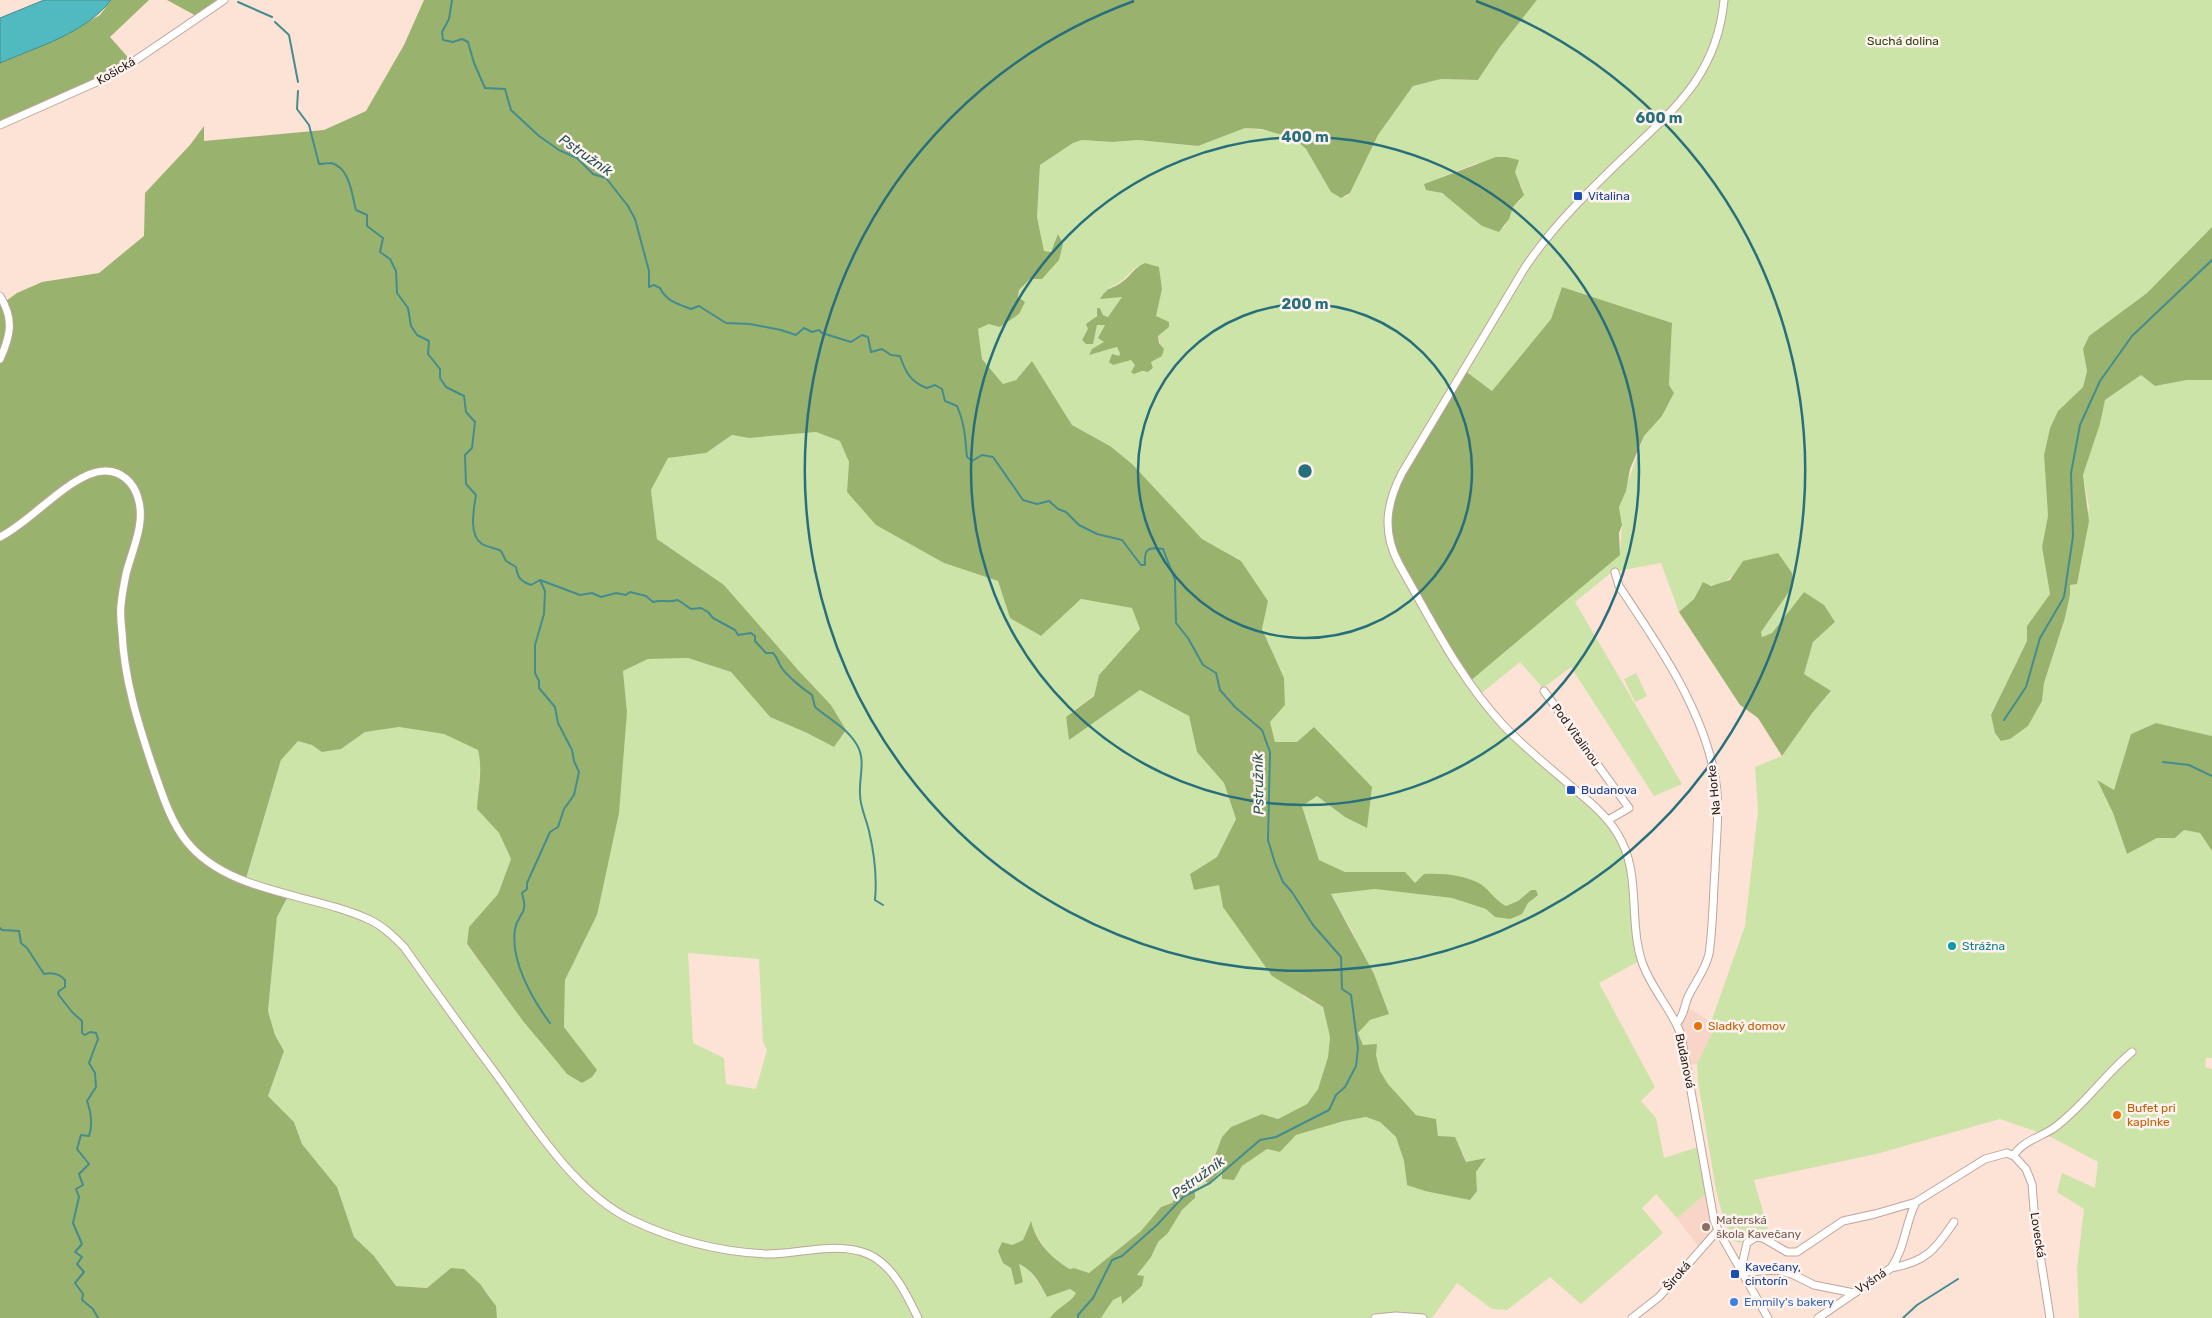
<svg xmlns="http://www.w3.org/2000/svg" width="2212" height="1318" font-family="Rubik,sans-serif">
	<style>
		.built { fill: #f8d5c6 }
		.green { fill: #cce4a8; fill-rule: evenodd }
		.forest { fill: #99b36f }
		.water { fill: #51bac0; stroke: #458c8e }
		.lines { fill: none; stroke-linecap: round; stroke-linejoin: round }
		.stream { stroke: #458c8e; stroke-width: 2 }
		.minor-casing { stroke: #bfa59a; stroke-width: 9 }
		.minor { stroke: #fff; stroke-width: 7 }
		.ring { fill: none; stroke: #286f7c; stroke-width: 2.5 }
		.transit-dot { fill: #1a4fb4; stroke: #fef3ee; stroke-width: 2 }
		.culture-dot { fill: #0f9aa8; stroke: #fef3ee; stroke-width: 2 }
		.food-dot { fill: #e8710a; stroke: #fef3ee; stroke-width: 2 }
		.education-dot { fill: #8d6e63; stroke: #fef3ee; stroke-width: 2 }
		.shop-dot { fill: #3f7fe0; stroke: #fef3ee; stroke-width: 2 }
		.labels { text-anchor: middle; stroke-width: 5; stroke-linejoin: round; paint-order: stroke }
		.park-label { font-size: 12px; fill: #314210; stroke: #fef3ee }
		.street-label { font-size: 12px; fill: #291f1b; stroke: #fef3ee }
		.transit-label { font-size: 12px; fill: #164399; stroke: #fef3ee; text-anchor: start }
		.culture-label { font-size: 12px; fill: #0d838f; stroke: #fef3ee; text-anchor: start }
		.food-label { font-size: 12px; fill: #c56008; stroke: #fef3ee; text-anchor: start }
		.education-label { font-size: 12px; fill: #785e54; stroke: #fef3ee; text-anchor: start }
		.shop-label { font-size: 12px; fill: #366cbe; stroke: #fef3ee; text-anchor: start }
		.water-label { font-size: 14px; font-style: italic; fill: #275557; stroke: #fef3ee }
		.centre { fill: #286f7c; stroke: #fef3ee; stroke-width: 2.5 }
		.ring-label { font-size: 15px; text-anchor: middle; font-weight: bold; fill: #286f7c; stroke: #fef3ee; stroke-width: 5; stroke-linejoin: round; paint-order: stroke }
	</style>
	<rect width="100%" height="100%" fill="#fde2d6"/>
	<path class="built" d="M1685 1006 1716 1025 1697 1064 1688 1065 1679 1021Z
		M1708 1192 1718 1230 1700 1249 1677 1218Z"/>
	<path class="green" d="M1537 0H2212V227L2147 293 2089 336 2083 349 2087 371 2083 387 2058 411 2050 428 2044 455 2048 516 2042 548 2050 594 2027 626V641L1991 715 2001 741 2010 739 2042 701 2044 683 2065 618 2070 595V585L2077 584 2089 507 2083 475 2100 424 2105 400 2141 375 2155 386 2187 380H2212V736L2156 723 2131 734 2114 790 2097 781 2113 813 2127 854 2157 838H2175L2184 830 2200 833 2212 851V1058H2206L2205 1067 2212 1069V1318H2079L2077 1269 2084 1209 2057 1192 2062 1173 2095 1188 2098 1162 2049 1136 2000 1119 1876 1154 1754 1180 1768 1229 1757 1232 1740 1243 1734 1241 1722 1213 1716 1190 1698 1081 1697 1064 1716 1025 1711 1022 1745 926 1758 811 1755 767 1782 756 1813 712 1831 692 1804 674 1813 642 1835 622 1804 592 1772 633 1762 637 1761 632 1793 586 1743 561C1733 576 1723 591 1703 583L1694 599 1679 612 1661 563 1612 572 1575 602 1682 784 1654 796 1571 667 1543 688 1520 662 1478 696 1504 726 1597 808 1625 849 1641 960 1599 983 1655 1087 1641 1101 1656 1118 1664 1158 1701 1146 1708 1192 1677 1218 1656 1194 1642 1208 1663 1233 1581 1304 1550 1277 1507 1310 1492 1309 1457 1283 1432 1318H1101L1113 1300 1121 1296V1303L1158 1242 1168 1233 1182 1210 1195 1198 1194 1186 1222 1169 1234 1180 1242 1166 1267 1149 1280 1152 1296 1135 1344 1121 1366 1117 1380 1122 1396 1137 1404 1161 1407 1185 1477 1191 1476 1172 1486 1158 1466 1162 1463 1153 1438 1136 1436 1119 1416 1115 1388 1084 1380 1071 1376 1055 1363 1045 1358 1033 1370 1020 1388 1014 1353 933 1331 894 1375 889 1452 898 1486 909 1496 917 1522 914 1528 903 1531 890 1518 901 1506 906 1498 902 1481 885 1415 883 1385 872H1345L1319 860 1302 806 1316 795 1345 817 1297 742H1275L1270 722 1285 705 1284 678 1262 629 1241 561 1202 539 1110 446 1072 425 1032 361 1016 380 1003 384 982 359 978 329 989 324 1000 326 1019 314V290L1030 279 1049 272 1053 265 1058 235 1051 252 1044 251 1037 217 1040 165 1073 143 1082 140 1112 142 1138 140 1197 146 1245 128 1277 132 1294 138 1306 149 1331 192 1346 197 1350 193 1378 135 1413 86 1441 79 1478 80 1500 47ZM1477 163 1515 172 1517 181 1522 187 1521 200 1513 207 1504 228 1424 184ZM1145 263 1159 267 1162 289 1155 316 1162 356 1151 362 1153 368 1149 372 1131 371 1135 365 1131 360 1112 365 1109 361 1118 357 1120 353 1118 347 1089 355 1092 349 1105 342 1106 325H1097L1082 340 1100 308 1103 315 1108 317 1122 297 1108 288C1125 283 1129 269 1145 263ZM1562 287 1672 324 1669 385 1674 393 1662 416 1644 436 1619 507 1622 525 1620 555 1464 370 1492 391 1551 319Z
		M816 432 841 441 849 462 847 492 944 563 998 581 1010 618 1041 636 1081 599 1132 608 1141 629 1099 675 1094 695 1066 717 1069 739 1140 690 1189 716 1197 752 1224 783 1236 819 1217 857 1190 874 1194 890 1219 884 1304 997 1323 1007 1330 1037 1328 1057 1318 1089 1307 1104 1278 1119 1262 1114 1231 1127 1222 1137 1212 1163 1183 1186 1172 1203 1161 1207 1141 1231 1089 1273 1074 1268 1070 1269C1049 1257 1040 1243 1030 1222L1023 1240 1012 1245 1019 1263C1032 1270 1039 1284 1047 1297L1070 1289 1076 1293C1070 1304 1057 1307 1050 1318H497C495 1290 473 1280 451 1268L427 1288 396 1286 374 1256 354 1237 337 1187 302 1144 294 1122 268 1096 284 1051 275 1035 268 1011 277 917 291 892 245 883 281 760 298 740 312 745 341 749 365 732 399 727 444 734 479 750C482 770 478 789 477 809L499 833 511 859 498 894 469 927 467 945C491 977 513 1009 539 1040 552 1056 564 1072 582 1083L596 1070 564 1027 565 980 597 915 627 712 623 671 648 659 688 658 731 672 770 717 807 733 834 747 846 730 831 705 799 671 724 585 657 539 651 490 668 458 706 453 732 435 749 438ZM688 953 759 959 763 1042 767 1050 756 1089 726 1084 724 1058 693 1043Z
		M1636 673 1647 696 1635 702 1624 679Z"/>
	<path class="forest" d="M111 0H149L110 37 133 63 75 96 0 127V63L62 36 100 15Z
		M167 0H225L200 18Z
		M424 0H1537L1500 47 1478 80 1441 79 1413 86 1378 135 1350 193 1341 198 1331 192 1306 149 1294 138 1261 129 1245 128 1198 146 1138 140 1112 142 1082 140 1073 143 1040 165 1037 217 1044 251 1051 252 1058 234 1063 244 1059 260 1042 279H1030L1019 290 1018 297 1025 302 1019 314 1000 327 989 324 978 329 982 359 1003 384 1016 380 1032 361 1072 425 1110 446 1132 464 1202 539 1241 561 1268 601 1262 629 1284 678 1285 705 1270 722 1275 742H1297L1314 727 1372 787 1367 828 1345 817 1317 796 1302 806 1319 860 1345 872H1405L1415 883 1424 874C1442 873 1467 875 1482 885 1491 892 1496 901 1506 906L1518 901 1531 890H1536L1538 895 1528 903 1522 914 1510 919 1495 917 1486 909 1452 898 1375 889 1331 894 1374 974 1389 1014 1370 1020 1358 1033 1363 1045 1377 1044 1376 1055 1380 1071 1388 1084 1416 1115 1436 1119 1438 1136 1455 1137 1466 1162 1486 1158 1476 1172 1477 1191 1470 1200 1425 1191 1407 1185 1404 1161 1396 1137 1380 1122 1366 1117 1344 1121 1296 1135 1280 1152 1267 1149 1242 1166 1234 1180 1222 1179V1170L1209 1183 1202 1180 1195 1186V1198L1182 1210 1168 1233 1158 1242 1151 1257 1137 1275 1144 1276 1142 1286 1122 1304 1121 1296 1113 1300 1101 1318H1050C1057 1307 1070 1304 1076 1293L1070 1289 1047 1297C1040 1284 1033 1270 1019 1264L1023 1282 1015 1285 1011 1268 1003 1263 998 1251 1002 1242 1012 1245 1023 1240 1031 1221C1036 1242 1051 1258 1070 1269L1074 1268 1089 1273 1141 1231 1161 1207 1172 1203 1183 1186 1212 1163 1222 1137 1231 1127 1262 1114 1278 1119 1307 1104 1318 1089 1328 1057 1330 1037 1323 1007 1272 976 1223 907 1219 885 1194 890 1190 874 1217 857 1236 819 1224 783 1197 752 1189 716 1140 690 1069 740 1066 717 1094 696 1099 675 1140 629 1132 608 1081 599 1041 636 1010 618 998 581 944 563 876 525 847 492 849 462 840 441 816 432 749 438 732 435 706 453 668 458 651 490 657 539 724 585 799 671 831 705 846 730 834 747 807 733 770 717 731 672 688 658 648 659 623 671 627 712 619 813 597 915 565 980 564 1027 597 1070 592 1077 582 1083 567 1074 558 1063 523 1021 467 944 469 927 498 894 511 859 499 833 477 809C478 788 483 771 478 750L444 734 399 727 365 732 341 749 322 752 312 745 298 741 281 760 245 882 291 891 277 917 268 1011 275 1035 284 1051 268 1096 294 1122 302 1144 337 1187 354 1237 374 1256 396 1286 427 1288 451 1268 464 1269 480 1284 496 1306 497 1318H0V292L6 301 17 293 42 282 99 273 144 236 145 193 190 145 204 126V141L324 130 366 111 404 45Z
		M1496 157H1506L1519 160 1515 172 1524 195 1513 207 1509 219 1499 232 1482 226 1442 193 1426 190 1424 184Z
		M2212 227V380H2187L2155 386 2141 375 2105 400 2100 424 2083 475 2089 521 2077 584 2070 585V595L2065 618 2044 683 2042 701 2028 726 2010 739 2001 741 1995 733 1991 715 2027 641V626L2050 594 2042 547 2048 516 2044 455 2050 428 2058 411 2083 387 2087 371 2083 349 2089 336 2147 293Z
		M1145 263 1159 267 1162 289 1156 316 1169 322V327L1158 336 1159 343 1164 349 1162 356 1151 362 1153 368 1148 372 1142 371 1134 374 1131 372 1135 365 1131 360 1113 365 1109 362 1112 354 1119 356 1120 353 1117 347 1089 355 1092 349 1104 342 1098 338 1105 325H1097L1093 344H1086L1082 340 1088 329 1086 324 1097 316V308H1100L1103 315 1108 317 1122 297 1100 299C1110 285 1108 291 1119 284 1130 278 1134 267 1145 263Z
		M1562 287 1672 323 1669 385 1674 393 1662 416 1644 436 1630 469 1626 491 1619 507 1622 525 1619 533 1620 555 1469 682 1389 541 1395 486 1464 370 1492 391 1551 319Z
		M1778 553 1792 573 1793 586 1761 632 1762 637 1772 633 1804 592 1824 605 1835 622 1813 642 1804 674 1831 691 1813 712 1782 756 1758 718 1740 705 1679 612 1694 599 1703 582 1711 586 1730 580 1743 561Z
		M2156 723 2212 736V851L2200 833 2184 830 2175 838H2157L2127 854 2113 813 2097 780 2114 790 2131 734Z"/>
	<path class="water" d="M44 0H111C86 33 37 47 0 63V18Z"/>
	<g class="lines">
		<path class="stream" d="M452 0 449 19 442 32 443 40 453 42 462 39 468 42 474 63 485 88 505 89 511 110 539 136 559 150 577 158 593 174 606 178 628 206 635 219 649 271V287L654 285 660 288C666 301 678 304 691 309L699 306 726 323 750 324 781 330 796 335 804 328 812 332 819 330 822 333 851 342 862 335 868 337 871 352 882 349 891 355 900 356C905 371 910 382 927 388L935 385 942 389 945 401 957 406C965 424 965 438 967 457L972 461 982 455 993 457 1023 500 1037 504 1049 501 1058 509 1066 512 1079 525 1097 534 1122 540 1141 565H1145C1144 550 1147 546 1163 549L1175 580 1176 623 1188 638 1203 665 1216 673 1220 690 1235 707 1262 730 1270 752 1268 840 1275 863 1283 882 1292 892 1313 925 1341 957 1342 989 1351 995 1358 1048 1356 1066 1345 1087 1336 1095 1329 1110 1276 1137 1260 1140 1210 1183 1183 1197 1157 1225 1122 1256 1112 1260 1093 1298 1078 1315V1318
			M238 2 272 17
			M275 22 289 35 298 82
			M298 91 297 109 309 125 319 164C323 164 327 163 331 163 350 167 352 196 356 210L367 215V226L383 238 380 252 390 259 396 271 397 293 408 308 411 326 417 335 429 341 428 354 440 369V378L446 387 464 396 466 412 475 422 472 448 465 455 466 484 476 495C474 508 468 535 482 544 487 547 496 548 501 551L506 561 516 567C518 578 520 581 531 585L540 580 545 591 544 614 535 645V673L539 681V688L555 707 558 723 572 750 574 761 579 772 574 795 564 809 558 827 550 832 527 883V889L522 893C529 916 518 912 515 929 510 960 532 999 550 1023
			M540 580 580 595 592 593 601 597 616 593 626 595 630 592 646 596 653 602C661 599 668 603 678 600L691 609 701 608 708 612 713 618 735 630 738 635 751 633 755 636V641L766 653H773C778 658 778 662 781 667 787 676 803 689 812 695L815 707C829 719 847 728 857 745 866 760 859 777 860 794 860 807 866 818 869 831 874 852 877 878 875 900L883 905
			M2004 720 2026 687 2040 638 2064 597 2073 536 2071 473 2080 425 2100 381 2132 336 2212 260
			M2163 762 2189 765 2212 776
			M0 928 2 930 19 931 21 943 27 948 44 974C52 972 59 973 65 980V987L59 991 58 994 72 1012 82 1021V1033L85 1035 90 1032 96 1033 98 1039 89 1063 95 1073 96 1087 87 1101C91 1112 93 1124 89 1136L81 1135 77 1149 89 1164 79 1174 83 1185 76 1189 79 1197 73 1223 82 1244 75 1252 82 1257 77 1264 84 1272 75 1283 83 1294 82 1300 93 1309 98 1318
			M1903 1318 1917 1305 1958 1279"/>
		<defs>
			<path id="minor" d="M1724 0C1717 76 1673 110 1622 159 1587 193 1551 228 1524 269L1402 473C1386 504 1382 532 1399 564 1431 620 1460 679 1504 726 1525 748 1549 767 1572 787 1589 801 1606 815 1617 833 1642 872 1628 920 1642 962 1651 989 1672 1009 1681 1035L1714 1220 1718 1230 1768 1318
				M0 125 99 81 127 66 224 0
				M0 296C14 319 11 335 0 359
				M0 537C31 522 72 472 104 471 121 470 134 483 138 498 146 523 132 550 126 574 124 584 122 594 121 605 120 613 121 623 122 632 124 679 138 723 153 768 162 793 170 821 187 842 229 894 313 893 370 920 383 926 394 937 404 947 435 991 467 1035 499 1078 534 1127 577 1194 632 1220 674 1240 720 1252 767 1254 799 1254 837 1241 868 1254 893 1265 907 1295 918 1318
				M1615 572 1619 586C1657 643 1700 704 1714 772 1721 804 1716 838 1715 870 1713 898 1713 927 1709 954 1705 971 1695 982 1688 997 1684 1006 1684 1016 1677 1023
				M1544 691 1629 808 1608 820
				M2014 1156C2020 1142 2043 1136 2054 1128 2084 1106 2104 1075 2132 1052
				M1891 1268C1926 1262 1935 1250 1954 1222
				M1741 1269 1747 1243 1756 1237 1763 1238 1787 1252H1797L1843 1221 1875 1214 1916 1202 1985 1159 2007 1153 2014 1156 2026 1169 2032 1184 2035 1222 2050 1318
				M1743 1272 1778 1270 1794 1275 1814 1285 1854 1293
				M1375 1318 1396 1316 1423 1318
				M1632 1318 1659 1297 1718 1230
				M1818 1318 1891 1268C1905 1248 1905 1224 1916 1202"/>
		</defs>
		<use href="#minor" class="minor-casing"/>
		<use href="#minor" class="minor"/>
	</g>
	<g class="ring">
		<circle cx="1305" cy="471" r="167"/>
		<circle cx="1305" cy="471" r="334"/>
		<path d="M1476 1A500 500 0 1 1 1134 1"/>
	</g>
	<g class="transit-dot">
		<rect x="1573" y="191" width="10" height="10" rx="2.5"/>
		<rect x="1566" y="785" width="10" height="10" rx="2.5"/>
		<rect x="1730" y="1269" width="10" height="10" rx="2.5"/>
	</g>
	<circle class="culture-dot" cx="1952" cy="946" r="5"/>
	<g class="food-dot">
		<circle cx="1698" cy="1026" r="5"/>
		<circle cx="2117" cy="1115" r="5"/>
	</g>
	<circle class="education-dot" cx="1706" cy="1227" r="5"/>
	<circle class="shop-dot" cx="1734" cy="1302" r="5"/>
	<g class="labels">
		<g class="park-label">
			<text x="1903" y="45">Suchá dolina</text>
		</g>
		<g class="street-label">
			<text transform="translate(116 71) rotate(-30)" y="4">Košická</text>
			<text transform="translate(1576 735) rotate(54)" y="4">Pod Vitalinou</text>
			<text transform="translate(1714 790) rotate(-96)" y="4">Na Horke</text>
			<text transform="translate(1685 1061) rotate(78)" y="4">Budanová</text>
			<text transform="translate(2038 1235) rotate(81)" y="4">Lovecká</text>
			<text transform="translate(1677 1276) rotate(-49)" y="4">Široká</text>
			<text transform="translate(1871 1281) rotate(-34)" y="4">Vyšná</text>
		</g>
		<g class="transit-label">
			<text x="1588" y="200">Vitalina</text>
			<text x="1581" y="794">Budanova</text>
			<text x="1745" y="1271">Kavečany,<tspan x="1745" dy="14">cintorín</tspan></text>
		</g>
		<g class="culture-label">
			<text x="1962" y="950">Strážna</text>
		</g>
		<g class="food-label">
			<text x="1708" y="1030">Sladký domov</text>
			<text x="2127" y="1112">Bufet pri<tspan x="2127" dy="14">kaplnke</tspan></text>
		</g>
		<g class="education-label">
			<text x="1716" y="1224">Materská<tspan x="1716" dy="14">škola Kavečany</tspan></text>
		</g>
		<g class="shop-label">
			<text x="1744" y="1306">Emmily's bakery</text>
		</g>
		<g class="water-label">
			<text transform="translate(586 155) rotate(35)" y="5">Pstružník</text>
			<text transform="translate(1258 784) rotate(-91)" y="5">Pstružník</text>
			<text transform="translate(1198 1177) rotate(-36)" y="5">Pstružník</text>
		</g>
	</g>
	<circle cx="1305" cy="471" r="8" class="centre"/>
	<g class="ring-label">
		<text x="1659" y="123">600 m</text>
		<text x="1305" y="142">400 m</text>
		<text x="1305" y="309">200 m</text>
	</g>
</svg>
